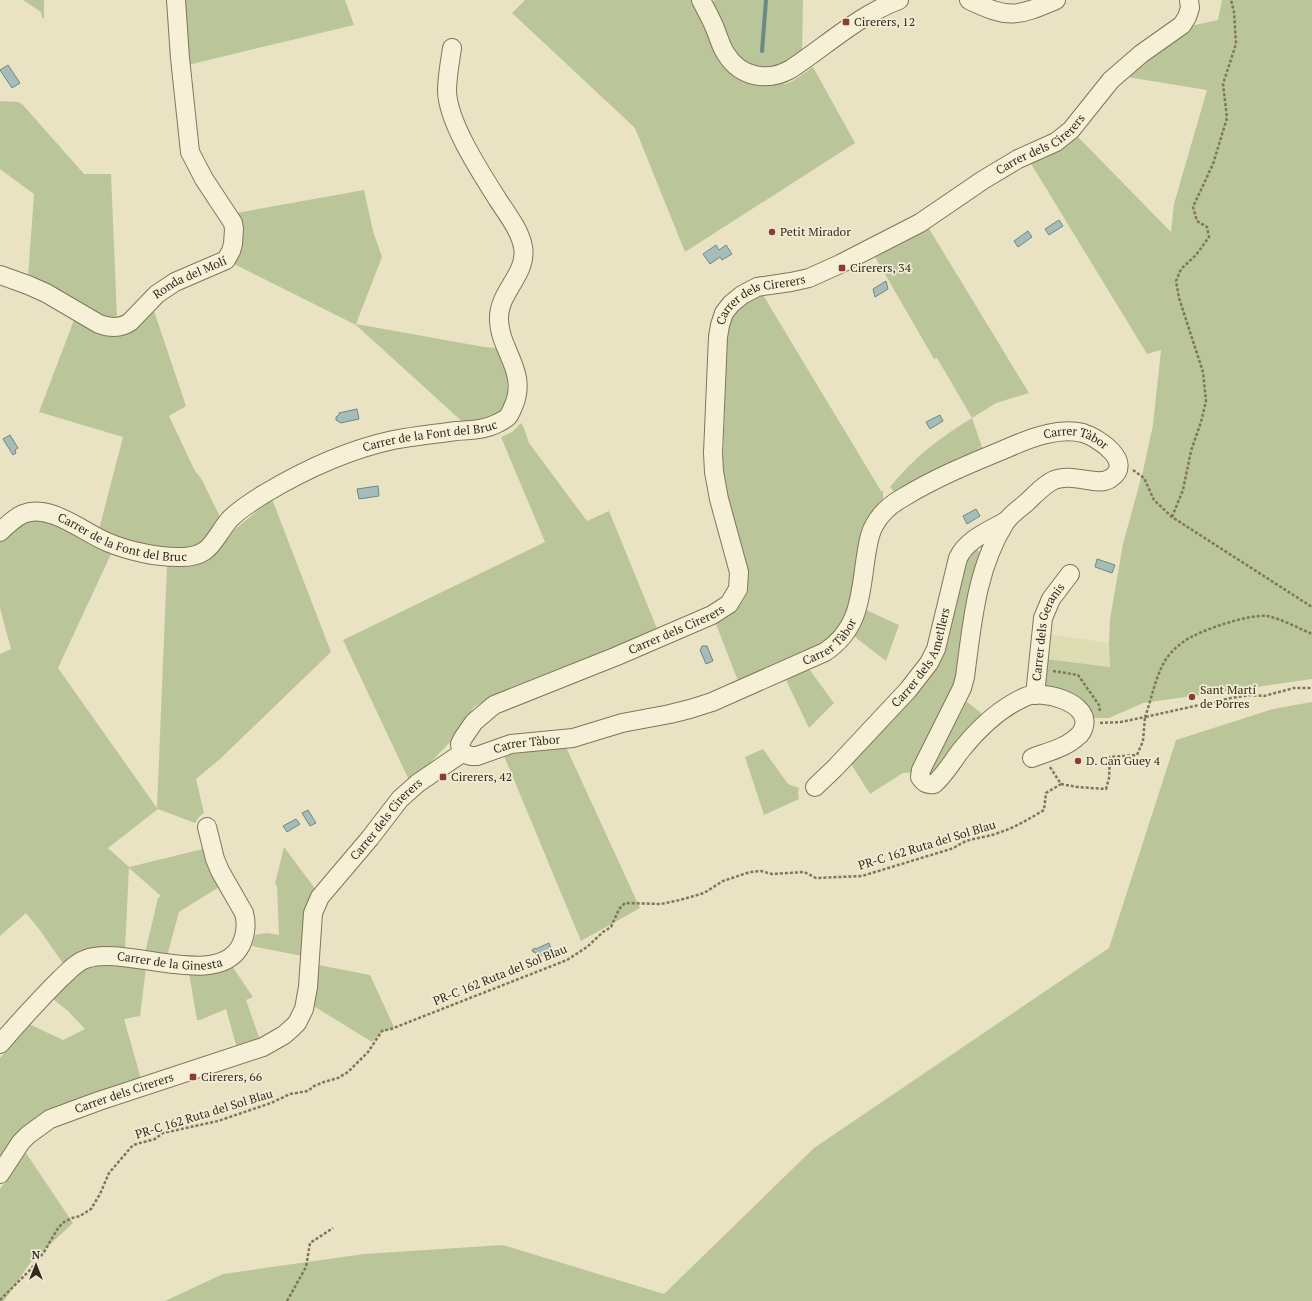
<svg xmlns="http://www.w3.org/2000/svg" width="1312" height="1301" font-family="'PT Serif',serif">
	<style>
		.farmland { fill: #dddcb2 }
		.green { fill: #bac699 }
		.water { fill: #a5bcb9; stroke: #6d8986 }
		.lines { fill: none; stroke-linecap: round; stroke-linejoin: round }
		.stream { stroke: #6d8986; stroke-width: 4 }
		.minor-casing { stroke: #81755c; stroke-width: 20 }
		.path { stroke: #81755c; stroke-width: 2.5; stroke-dasharray: 3 2; stroke-linecap: butt }
		.minor { stroke: #f5f0d6; stroke-width: 18 }
		.poi-dot { fill: #8a3e33; stroke: #f1ecd3; stroke-width: 1.5 }
		.labels { text-anchor: middle; stroke-width: 3.5; stroke-linejoin: round; paint-order: stroke }
		.poi-label { font-size: 12px; fill: #332b1f; stroke: #f1ecd3; text-anchor: start }
		.street-label { font-size: 12px; fill: #332b1f; stroke: #f1ecd3 }
	</style>
	<rect width="100%" height="100%" fill="#e9e3c4"/>
	<path class="farmland" d="M1048 634 1109 643 1110 667 1046 659Z"/>
	<path class="green" d="M23 0H44V18H42L41 12Z
		M185 0H345L354 25 188 65Z
		M525 0H691L699 14 720 63 736 76 765 84H785L793 81 813 67 855 143 685 252 635 128 512 13Z
		M714 0H803L802 52C797 56 791 61 785 64 779 67 770 67 763 67 731 64 723 28 713 3Z
		M1222 0H1312V679L1143 703 1109 718H1093L1045 689 1046 659 1110 667 1109 643 1110 619 1123 544 1143 471 1153 425 1161 350 1147 354 1030 162 1076 135 1171 232 1174 204 1207 90 1127 77 1178 38 1190 26 1218 20Z
		M0 101 18 102 23 105 84 174H111L117 319 106 318 28 277 34 194 0 169Z
		M364 190 373 231 382 257 356 324 484 347 498 348 507 377 508 399 501 411 495 416 466 425 356 325 234 264C246 244 243 234 236 213Z
		M928 227 1029 393 996 403 972 418 983 450 895 493 890 487C912 459 942 436 972 418L937 358 934 359 874 255Z
		M763 295 881 491H883V502L847 618 825 644 738 681 716 624 732 614 743 601 748 591 746 573 724 478 723 460 726 374 724 352 729 322 733 313 751 299Z
		M154 311 186 406 169 416 194 469 202 480 221 519 197 548 187 551 130 543 99 529 123 437 39 412 74 320C90 331 115 343 133 331 141 326 147 318 154 311Z
		M521 423 524 428 529 443 587 521 609 511 658 631 500 692 474 707 450 742 432 761 409 780 343 640 545 542 501 437 512 432Z
		M272 499 331 652 220 759 196 779 204 813 199 817 195 823 158 809 108 848 129 867 203 849 209 869 219 887 179 912 167 956 145 953 158 898 161 896 129 868 125 950 64 965 39 929 26 913 0 936V654L11 649 0 608V542C5 537 18 524 24 522 46 514 91 542 112 552L58 668 157 808 167 566C192 568 213 563 226 540L225 539 230 533Z
		M976 549 979 551V554L968 597 956 684 913 772 903 773 870 794 851 764 923 685 965 563 972 552Z
		M866 610 899 625 886 661 855 637 865 616Z
		M809 669 834 703 809 728 785 678Z
		M966 701 985 716 965 734 930 775 937 754 963 709Z
		M1312 702V1301H165L223 1274 364 1254 503 1245 664 1294 814 1148 1109 948 1176 740 1273 709Z
		M566 747 640 908 581 941 504 756 548 748Z
		M763 749 788 784 799 788 798 793 799 799 764 815 745 757Z
		M284 847 316 890 302 956 252 946 255 935 267 933 279 935 277 886 275 884Z
		M105 964 146 968 140 1016 124 1019 141 1079 93 1094 0 1161V1058L29 1024 63 1040 85 1029 68 1011 53 999 74 976 83 970Z
		M318 965 370 975 394 1027 382 1032 372 1042 312 1005Z
		M232 966 253 997 246 1000 260 1040 237 1048 226 1009 200 1020H197L189 973Z
		M26 1153 73 1223 30 1263 4 1301H0V1189Z"/>
	<path class="water" d="M8 65 20 83 12 88 0 70Z
		M1059 220 1063 226 1049 235 1045 229Z
		M1028 231 1032 237 1018 247 1014 241Z
		M716 245 719 250 726 245 732 254 722 260 720 257 710 264 703 254Z
		M886 281 888 289 875 297 873 289Z
		M357 409 359 419 341 423 336 420V417L339 415V413Z
		M940 415 943 421 930 429 926 422Z
		M10 435 18 448 15 450 16 453 13 455 3 439Z
		M378 486 379 496 359 499 357 489Z
		M976 509 980 516 967 524 963 516Z
		M1097 559 1115 565 1112 573 1095 567Z
		M702 646H707L713 661 706 664 700 650 701 649Z
		M308 810 316 823 310 826 302 813Z
		M296 819 300 824 287 832 283 826Z
		M549 943 552 951 537 957 535 952H533L532 950 535 948 536 949Z"/>
	<g class="lines">
		<path class="stream" d="M762 51 766 0"/>
		<defs>
			<g id="minor">
				<path d="M701 0C706 10 712 20 716 31 719 38 721 47 726 54 741 78 768 82 791 69 826 46 859 15 899 0"/>
				<path d="M969 0C1009 19 1016 17 1056 0"/>
				<path id="s1" d="M0 275 28 285 46 293 99 324C110 328 120 329 130 322L157 294 175 282 226 260 231 251 233 244 234 229 233 223 204 179 190 152 180 58 176 0"/>
				<path id="s2" d="M0 532C7 525 14 518 23 514 50 503 83 532 107 542 128 551 156 557 178 557 211 558 212 541 229 520 238 510 253 501 264 494 304 470 347 450 393 440 414 436 435 434 456 431 470 430 485 430 498 423 508 418 509 417 513 407 529 372 499 350 499 319 498 292 528 274 523 247 520 230 507 214 498 200 481 173 448 123 447 91 447 77 450 62 452 48"/>
				<path id="s3" d="M1035 695 1043 618 1051 599 1070 574"/>
				<path id="s4" d="M462 753 471 756H477L511 744 573 738 622 723 670 714 690 709 712 702 825 652C861 628 860 594 866 556 868 545 869 533 875 524 881 513 893 503 904 497 935 478 969 464 1003 450 1017 444 1032 437 1047 434 1059 431 1071 430 1083 433 1099 438 1134 462 1111 478 1098 488 1074 472 1054 480 1043 485 1035 495 1026 503 1019 509 1010 515 1005 523 976 569 972 625 965 677L962 688 921 770 920 777C924 783 927 785 934 784 945 775 953 760 962 749 979 728 1000 708 1025 697 1041 689 1090 702 1084 726 1083 730 1081 734 1078 736 1066 748 1047 752 1032 758"/>
				<path id="s5" d="M462 753 460 744 463 738 474 722 494 705 617 656 712 615 729 604 738 589 739 572 719 499 714 472 713 453 718 337 720 325 724 313 731 304 742 295 757 287 791 282 809 278 840 264 920 223 983 180 1018 159 1056 142 1071 130 1111 80 1141 54 1182 25 1187 17 1190 8 1189 0"/>
				<path id="s6" d="M815 787 835 768 908 690 929 663 936 649 958 558C967 539 989 531 1006 521"/>
				<path id="s7" d="M0 1044C19 1022 39 1000 60 979 68 972 76 962 86 959 124 944 218 991 241 945 246 934 247 924 244 913L220 871 215 859 207 827"/>
				<path id="s8" d="M0 1174 21 1142 28 1135 50 1119 99 1101 263 1047 284 1035 292 1028 297 1023 304 1009 308 987 313 913 320 897 370 838 400 799 418 783 462 753"/>
			</g>
		</defs>
		<use href="#minor" class="minor-casing"/>
		<path class="path" d="M1133 470 1144 478 1154 500 1172 517 1312 607
			M1172 517 1183 490 1191 451 1201 422 1206 401 1203 372 1179 298 1176 281 1181 269 1196 255 1209 237 1207 227 1197 221 1193 207 1213 164 1227 118 1223 84 1236 44 1234 12 1231 0
			M1053 671 1078 675 1099 705 1100 712
			M1100 723 1121 722 1145 717C1152 698 1155 677 1166 659 1172 650 1183 641 1193 636 1209 628 1249 614 1267 616 1282 619 1298 628 1312 634
			M1061 784 1077 787 1106 789 1109 778 1110 757 1137 755 1143 741 1145 717 1231 698 1251 695 1264 696 1294 688H1312
			M0 1300 31 1269 44 1252 58 1228 64 1222 72 1218 80 1216 91 1209 100 1194 109 1173 133 1145 155 1139 163 1133 218 1121 271 1103 290 1094 308 1091 314 1086 324 1082 338 1078 348 1072 368 1052 382 1031 391 1029 567 960 587 947 603 932 611 927 619 909 625 903 661 904 680 900 704 893 723 881 750 872 761 871 772 874 804 872 816 878 862 876 954 848C968 837 982 839 998 833 1014 828 1029 819 1044 810L1046 793 1061 784 1050 767
			M287 1301 306 1267 310 1243 333 1228"/>
		<use href="#minor" class="minor"/>
	</g>
	<g class="poi-dot">
		<rect x="842" y="18" width="8" height="8" rx="2"/>
		<circle cx="772" cy="232" r="4"/>
		<rect x="838" y="264" width="8" height="8" rx="2"/>
		<circle cx="1192" cy="697" r="4"/>
		<circle cx="1078" cy="761" r="4"/>
		<rect x="439" y="773" width="8" height="8" rx="2"/>
		<rect x="189" y="1073" width="8" height="8" rx="2"/>
	</g>
	<g class="labels">
		<g class="poi-label">
			<text x="854" y="26">Cirerers, 12</text>
			<text x="780" y="236">Petit Mirador</text>
			<text x="850" y="272">Cirerers, 34</text>
			<text x="1200" y="694">Sant Martí<tspan x="1200" dy="14">de Porres</tspan></text>
			<text x="1086" y="765">D. Can Guey 4</text>
			<text x="451" y="781">Cirerers, 42</text>
			<text x="201" y="1081">Cirerers, 66</text>
		</g>
		<g class="street-label">
			<text dy="4" stroke="none"><textPath href="#s5" startOffset="979">Carrer dels Cirerers</textPath></text>
			<text dy="4" stroke="none"><textPath href="#s1" startOffset="219">Ronda del Molí</textPath></text>
			<text dy="4" stroke="none"><textPath href="#s5" startOffset="655">Carrer dels Cirerers</textPath></text>
			<text dy="4" stroke="none"><textPath href="#s2" startOffset="482">Carrer de la Font del Bruc</textPath></text>
			<text dy="4" stroke="none"><textPath href="#s4" startOffset="750">Carrer Tàbor</textPath></text>
			<text dy="4" stroke="none"><textPath href="#s2" startOffset="134">Carrer de la Font del Bruc</textPath></text>
			<text dy="4" stroke="none"><textPath href="#s5" startOffset="259">Carrer dels Cirerers</textPath></text>
			<text dy="4" stroke="none"><textPath href="#s3" startOffset="65">Carrer dels Geranis</textPath></text>
			<text dy="4" stroke="none"><textPath href="#s4" startOffset="391">Carrer Tàbor</textPath></text>
			<text dy="4" stroke="none"><textPath href="#s6" startOffset="170">Carrer dels Ametllers</textPath></text>
			<text dy="4" stroke="none"><textPath href="#s4" startOffset="67">Carrer Tàbor</textPath></text>
			<text dy="4" stroke="none"><textPath href="#s8" startOffset="574">Carrer dels Cirerers</textPath></text>
			<text transform="translate(927 845) rotate(-17)" y="4">PR-C 162 Ruta del Sol Blau</text>
			<text dy="4" stroke="none"><textPath href="#s7" startOffset="206">Carrer de la Ginesta</textPath></text>
			<text transform="translate(500 975) rotate(-22)" y="4">PR-C 162 Ruta del Sol Blau</text>
			<text dy="4" stroke="none"><textPath href="#s8" startOffset="154">Carrer dels Cirerers</textPath></text>
			<text transform="translate(204 1114) rotate(-17)" y="4">PR-C 162 Ruta del Sol Blau</text>
		</g>
	</g>
	<g transform="translate(36 1265)" stroke="#f1ecd3" stroke-width="3" paint-order="stroke">
	<path d="M0-3L7 15L0 10L-7 15Z" fill="#332b1f"/>
	<text y="-6" font-size="11" font-weight="bold" text-anchor="middle" fill="#332b1f">N</text>
	</g>
</svg>
